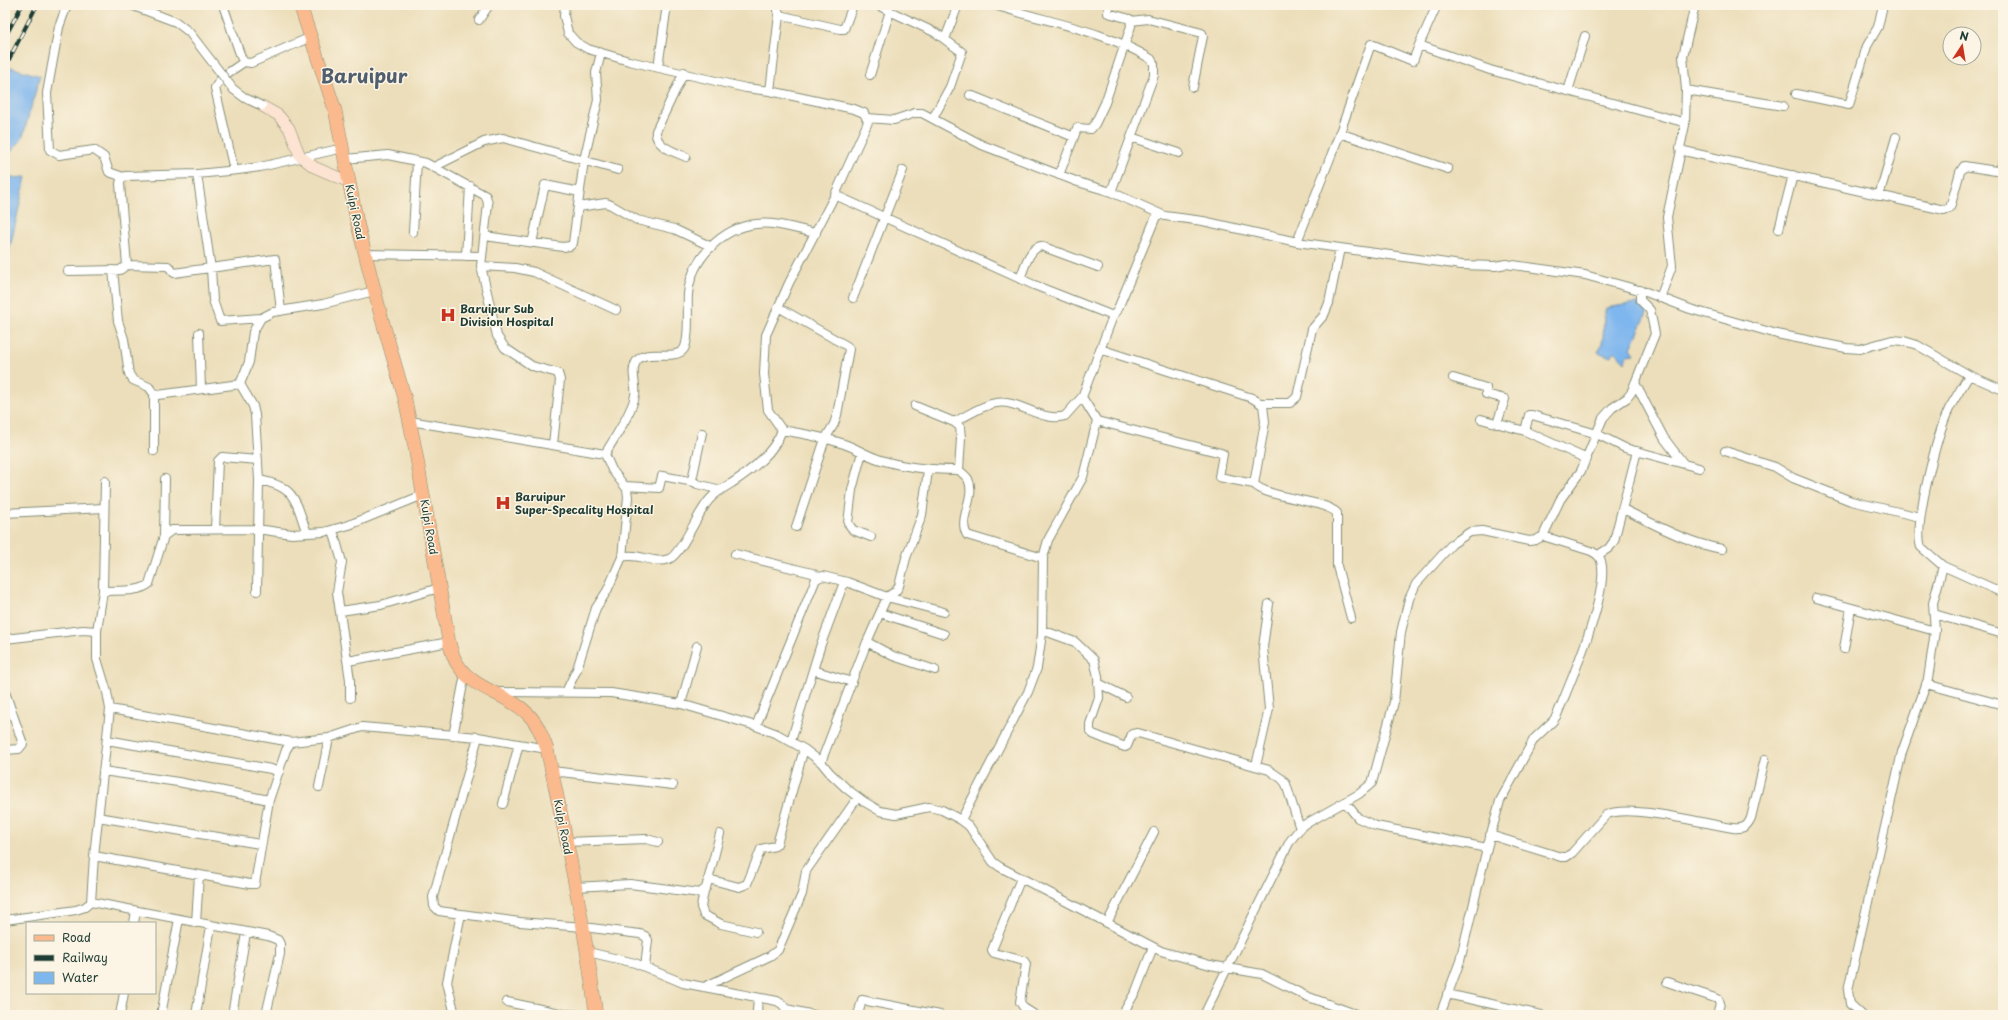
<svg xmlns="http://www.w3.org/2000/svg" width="2008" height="1020" font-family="'Playpen Sans',sans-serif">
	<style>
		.water { fill: #7eb6ee; stroke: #4e7a91 }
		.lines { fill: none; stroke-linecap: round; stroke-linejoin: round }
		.street-casing { stroke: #868e77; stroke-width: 10 }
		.secondary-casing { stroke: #868e77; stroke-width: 12 }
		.primary-casing { stroke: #868e77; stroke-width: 14 }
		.street { stroke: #fff; stroke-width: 8 }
		.secondary { stroke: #fde3d1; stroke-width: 11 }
		.primary { stroke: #fbba8d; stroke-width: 13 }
		.rail-casing { stroke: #1f3d34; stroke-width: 4 }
		.rail { stroke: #fcf5e5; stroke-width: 2.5; stroke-dasharray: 8; stroke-linecap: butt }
		.street-bridge-casing { stroke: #868e77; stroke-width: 10; stroke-linecap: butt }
		.street-bridge { stroke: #fff; stroke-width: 8 }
		.labels { text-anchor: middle; stroke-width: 3; stroke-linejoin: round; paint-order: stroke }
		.street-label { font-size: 11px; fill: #1f3d34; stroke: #fcf5e5 }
		.poi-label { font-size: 11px; font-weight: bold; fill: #1f3d34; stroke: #fcf5e5; text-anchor: start }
		.town-label { font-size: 19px; font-weight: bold; fill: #505e6d; stroke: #fcf5e5 }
	</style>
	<rect width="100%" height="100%" fill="#fcf5e5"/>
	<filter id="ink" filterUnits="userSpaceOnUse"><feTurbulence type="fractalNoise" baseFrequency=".025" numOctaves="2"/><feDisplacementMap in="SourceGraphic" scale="8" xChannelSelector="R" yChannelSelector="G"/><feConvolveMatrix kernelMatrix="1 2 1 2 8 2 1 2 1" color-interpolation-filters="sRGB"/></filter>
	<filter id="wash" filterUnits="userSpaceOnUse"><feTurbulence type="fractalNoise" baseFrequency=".012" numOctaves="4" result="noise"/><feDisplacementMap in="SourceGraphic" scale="16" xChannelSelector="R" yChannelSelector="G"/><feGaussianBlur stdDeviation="0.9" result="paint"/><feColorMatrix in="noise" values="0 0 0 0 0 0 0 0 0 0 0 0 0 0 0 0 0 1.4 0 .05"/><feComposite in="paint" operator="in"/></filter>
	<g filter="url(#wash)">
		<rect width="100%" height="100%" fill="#ecdeba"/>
		<path class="water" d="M10 67 40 76 22 139 10 153 5 163V81Z
			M5 174 11 178 26 177 5 269Z
			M1636 303 1646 306 1648 311 1631 348 1635 354 1627 355 1625 362 1615 351 1611 357 1598 352C1607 339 1601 323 1606 308Z"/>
	</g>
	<g filter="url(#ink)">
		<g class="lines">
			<defs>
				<path id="street" d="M67 5 59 27 47 93 50 150 59 155 94 150 104 157 109 172 123 177
					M223 5 241 57 244 62 251 63 311 37
					M565 5 564 16 568 33 576 42 588 49 629 61 746 88 770 91 854 109 864 113 868 122 835 195 789 283 766 335 764 374 768 410 782 430C774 453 752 470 732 483 725 487 716 492 710 499 698 511 682 554 669 559 654 565 638 552 622 557L607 591 596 608 577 669 566 692
					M777 5 779 15 840 29H844L853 5
					M877 5 936 33 962 52 950 87 933 118
					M995 5C1046 22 1104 30 1151 59L1154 64V75L1111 192
					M1437 5 1419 45 1490 70 1683 122 1685 125 1680 148 1684 151 1944 210 1950 208 1960 172 1964 166 1996 171 2000 169 2003 163
					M479 20 489 5
					M1131 21 1148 19 1202 33 1203 36 1193 87
					M945 39 958 5
					M658 67 667 5
					M684 72 656 131C654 146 675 152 686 157
					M870 75 890 11
					M1686 90 1783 106
					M770 91 779 15
					M1568 91 1585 36
					M1796 94 1849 105 1867 46 1878 27 1883 5
					M970 95 1074 137 1077 128 1091 129 1095 124 1105 103 1131 26 1130 19 1108 13 1109 5
					M867 118 894 120 915 113H922L982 145 1078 182 1111 192 1165 216 1203 221 1297 242 1461 265 1495 266 1506 264 1585 275 1646 292 1690 309 1777 334 1846 348 1860 349 1892 340 1904 341 1917 345 1969 375 2003 390
					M1685 123 1686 90 1683 56 1695 5
					M1339 133 1448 169
					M1131 137 1179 153
					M345 159 388 155 426 163 486 196 488 204 481 266 497 336 505 348 532 366 558 373 560 380 553 444
					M436 166 484 142 503 138 618 170
					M234 170 215 88 222 77 244 62
					M197 174 211 269 213 300 220 321 261 318
					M1059 175 1074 137
					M835 195 1034 285 1113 316
					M1879 196 1896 137
					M578 207 606 203 611 205 637 220 674 229 712 247
					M1779 229 1793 175
					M413 232 417 161
					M485 236 563 247 570 246 573 243 584 160 598 100 596 73 601 53
					M1297 242 1338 138 1371 44 1413 61 1419 45
					M532 243 545 185 580 192
					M364 254 482 256
					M466 256 470 186
					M127 265 168 266 174 273 275 259 281 311
					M481 266 515 268 534 272 616 310
					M113 270 118 321 124 339 129 374 133 380 149 387 154 394 158 395 240 384
					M68 271 120 270 127 265 120 184 121 179 125 176 197 174 238 170 260 167 343 148
					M1020 279C1024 269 1029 248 1041 246L1098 267
					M853 298 903 170
					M1660 298 1672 266 1667 217 1681 150
					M778 307 847 346 849 349 837 415 834 424 825 439 796 527
					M199 333 201 389
					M1100 349 1252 398 1263 405 1265 422 1254 484C1268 499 1323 499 1337 513V566L1351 618
					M1969 375C1963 386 1955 398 1949 409 1938 432 1913 525 1921 547L1943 566 2003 593
					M1453 378 1486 388V394L1505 399 1497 424
					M1635 383 1664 438 1683 463
					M154 394V451
					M1261 403H1290L1297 397 1312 329 1324 315 1329 303 1340 248
					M915 406 954 422 960 427 961 438 959 470
					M1481 419 1525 431 1587 459
					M410 421 605 454
					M1097 421 1221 453 1223 454 1219 477 1254 484
					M954 422C967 416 982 405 996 403 1019 399 1042 423 1065 416L1082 397 1113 316 1117 311 1157 214
					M782 430C803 434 824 437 844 444 856 448 866 455 878 459 904 468 932 470 959 470 962 473 966 476 968 479 977 497 957 518 967 535L1043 558
					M1525 431 1529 415H1532L1597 434 1625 448 1699 468
					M702 433 692 480 697 484 721 490
					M1725 451 1775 467 1793 478 1851 501 1920 517
					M862 452 852 490 848 523 853 530 871 537
					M605 454C613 440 633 411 635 395 637 385 630 372 636 362 645 347 674 362 684 349 690 339 687 307 688 294 691 260 721 228 756 224 775 221 798 230 816 233
					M605 454 612 470 627 489 628 497 622 557
					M259 480C297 487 295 501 307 533
					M625 486 659 488 662 476 694 482
					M1623 509C1654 524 1687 543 1722 549
					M5 513 104 508
					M215 529 218 461 222 457 258 460
					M333 530 342 562 337 592 350 680V698
					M164 536 165 479
					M735 554 812 573 819 577
					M1598 555 1609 548 1614 541 1637 451
					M103 591 105 481
					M257 591 259 480 255 415 253 406 240 384 249 362 253 332 261 318 273 312 323 304 374 291
					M1816 598 1935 631
					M340 611 381 605 439 588
					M880 613 944 634
					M1934 614 2003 634
					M1042 630 1075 642 1094 660 1098 676 1099 698 1090 724V731L1093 734 1125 747 1127 746 1132 734 1138 733 1269 770 1282 779 1286 784 1300 829
					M5 639 83 630 97 631 103 591C117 590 138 593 149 584L164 536 172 530 257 529 292 534 324 532 349 525 423 495
					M867 642 893 656 935 670
					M1844 649 1851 608
					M348 661 449 642
					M813 670 852 682
					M1098 683 1126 697
					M1926 684 2003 705
					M5 692 23 744 19 749 5 750
					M497 692 611 693 681 704 756 726 777 734 804 749 821 762 830 773 847 789 863 801 880 811 896 814 929 807 942 810 961 820 969 826 993 862 1000 867 1161 951 1210 965 1262 974 1306 996 1358 1015
					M681 704 697 646
					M110 709 291 742
					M756 726 816 579 823 576 847 582
					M453 736 465 674
					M478 737 433 897 434 906 439 911 520 922 583 927 640 934 645 936 648 940 645 967
					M107 740 271 769 279 772
					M791 741 821 644 843 585 847 582 887 597 944 612
					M821 762 867 642 887 597 896 591 899 586 906 558 922 515 928 470
					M1256 766 1269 709 1263 647 1269 604
					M103 771 178 782 269 800
					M552 771 673 785
					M319 787 329 738
					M1345 802 1358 818 1376 826 1487 848
					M503 804 519 744
					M98 817 260 844
					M961 820 1028 692 1037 668 1042 634 1043 558 1048 540 1083 477 1097 421 1082 397
					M1490 835 1561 857H1566L1572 853 1606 815C1627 803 1706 824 1733 828 1743 829 1747 827 1751 818L1765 759
					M566 842 646 839 658 842
					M94 856 250 884H255L269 800 286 750 291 742 329 738 362 727 478 737 547 749
					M1021 878 992 950 994 953 1024 961 1026 964 1020 1002 1024 1008 1035 1015
					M708 879 739 887 747 884 761 849 775 846 777 844 804 749
					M575 887 630 884 700 893 706 888 720 834
					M704 891 701 907 704 915 721 924 756 932
					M91 902 268 936 278 940 280 944V954L266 1015
					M5 920 76 910 85 907 91 902 94 856 110 709 107 692 97 659V631
					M134 923 136 911
					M196 923 199 875
					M1107 923 1154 832
					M588 952 635 963 683 983 777 1001 782 1004 786 1009 814 1015
					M1667 982 1718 999 1720 1003 1717 1015
					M704 987 770 956 778 950 802 894 806 871 858 797
					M1447 994 1541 1015
					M758 998 757 1011 759 1015
					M507 1002 564 1014 581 1015
					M120 1015 124 993
					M161 1015 179 919
					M196 1015 211 926
					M232 1015 246 933
					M455 1015 447 982 461 914
					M858 1015 862 1000 940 1015
					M1122 1015 1136 991 1153 947
					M1204 1015 1290 841 1302 826 1359 794 1372 783 1394 702 1401 632 1409 599 1416 584 1452 544 1470 532 1482 531 1529 541 1536 540 1543 536 1560 500 1581 471 1603 418 1612 408 1627 398 1631 393 1655 334 1650 310 1640 300V290
					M1440 1015 1460 961 1487 848 1500 801 1534 739 1553 721 1557 715C1570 683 1610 593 1601 561 1600 556 1595 553 1591 551L1543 536
					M1862 1015 1850 1004 1848 990 1902 752 1928 679 1935 631 1933 603 1943 566"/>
				<path id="secondary" d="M262 106 278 115 289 128 300 156 314 167 349 182"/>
				<path id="primary" d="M300 5 335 110 357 222 381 316 405 399 415 448 449 642C451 650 453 658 458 665 474 690 508 694 528 714 538 724 542 736 547 749 566 837 585 925 596 1015"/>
			</defs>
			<use href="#street" class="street-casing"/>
			<use href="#secondary" class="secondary-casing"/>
			<use href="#primary" class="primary-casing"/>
			<use href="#street" class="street"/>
			<use href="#secondary" class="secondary"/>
			<use href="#primary" class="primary"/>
			<defs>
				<path id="rail" d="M5 37 22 5
					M5 67 37 5"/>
			</defs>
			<use href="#rail" class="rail-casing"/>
			<use href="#rail" class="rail"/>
			<defs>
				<path id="street-bridge" d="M131 5 176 22 189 32 233 89 245 98 262 106"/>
			</defs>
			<use href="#street-bridge" class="street-bridge-casing"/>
			<use href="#street-bridge" class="street-bridge"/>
		</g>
	</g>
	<defs>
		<symbol id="hospital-bare" viewBox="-9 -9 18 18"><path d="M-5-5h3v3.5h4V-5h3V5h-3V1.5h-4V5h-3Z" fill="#c8321e" stroke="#fcf5e5" stroke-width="2.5" paint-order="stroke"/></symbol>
	</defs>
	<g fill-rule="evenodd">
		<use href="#hospital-bare" x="437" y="304" width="22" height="22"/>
		<use href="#hospital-bare" x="492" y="492" width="22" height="22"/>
	</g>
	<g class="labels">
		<g class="street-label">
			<text transform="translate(355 212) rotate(78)" y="4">Kulpi Road</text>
			<text transform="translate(429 527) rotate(80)" y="4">Kulpi Road</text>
			<text transform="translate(563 827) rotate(79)" y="4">Kulpi Road</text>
		</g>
		<g class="poi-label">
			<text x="460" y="313">Baruipur Sub<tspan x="460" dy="13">Division Hospital</tspan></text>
			<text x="515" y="501">Baruipur<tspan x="515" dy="13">Super-Specality Hospital</tspan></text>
		</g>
		<g class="town-label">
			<text x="364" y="83">Baruipur</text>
		</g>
	</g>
	<rect width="2008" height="1020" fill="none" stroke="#fcf5e5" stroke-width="20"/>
	<rect x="26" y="922" width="130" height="72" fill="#fcf5e5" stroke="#a4ab9e"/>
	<rect x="34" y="935" width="20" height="6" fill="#fbba8d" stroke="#a4ab9e"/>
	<text x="62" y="942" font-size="12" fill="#1f3d34">Road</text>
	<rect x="34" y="955" width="20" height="6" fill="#1f3d34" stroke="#a4ab9e"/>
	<text x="62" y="962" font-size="12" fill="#1f3d34">Railway</text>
	<rect x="34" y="972" width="20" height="12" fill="#7eb6ee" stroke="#a4ab9e"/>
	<text x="62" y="982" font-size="12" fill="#1f3d34">Water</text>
	<g transform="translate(1962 46) rotate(12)"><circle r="19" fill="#fcf5e5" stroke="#a4ab9e"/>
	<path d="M0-3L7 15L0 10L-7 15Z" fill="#c8321e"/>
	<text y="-6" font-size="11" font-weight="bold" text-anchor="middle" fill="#1f3d34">N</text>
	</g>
</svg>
